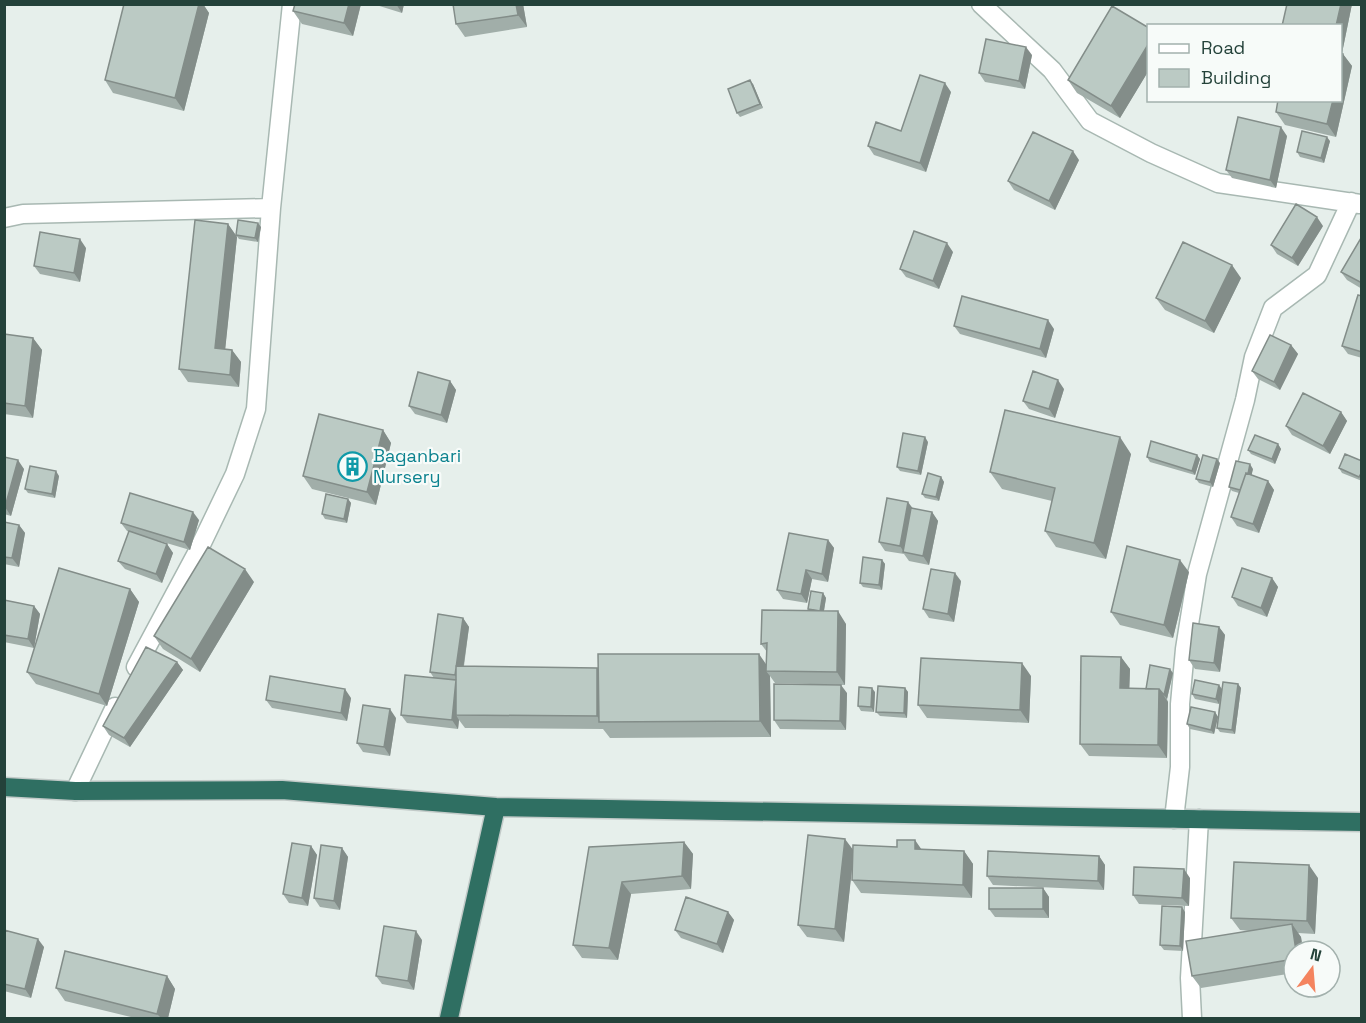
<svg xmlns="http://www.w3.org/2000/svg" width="1366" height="1023" font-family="'Space Grotesk',sans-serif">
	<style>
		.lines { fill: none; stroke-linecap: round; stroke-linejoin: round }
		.street-casing { stroke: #a8b8b2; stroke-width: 21 }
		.highway-casing { stroke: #c2cac8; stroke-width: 21 }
		.street { stroke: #fff; stroke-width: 18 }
		.highway { stroke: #2f6f62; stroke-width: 18 }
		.wall { fill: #a1aea9 }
		.shaded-wall { fill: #838d89 }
		.building { fill: #bbcac4; stroke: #838d89; stroke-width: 1.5 }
		.labels { text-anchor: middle; stroke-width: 4.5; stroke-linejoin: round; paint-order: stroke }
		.culture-label { font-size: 18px; fill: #0d838f; stroke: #f7fbf9; text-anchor: start }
	</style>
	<rect width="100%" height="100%" fill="#e6efeb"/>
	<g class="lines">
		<defs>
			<path id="street" d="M981 4 1052 70 1090 121 1151 153 1218 183 1360 204
				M4 218 23 214 271 208
				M136 667 197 553 235 474 256 409 271 208 292 4
				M75 791 115 707
				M1174 819 1180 767V704L1185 649 1197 574 1245 400 1254 357 1273 308 1317 275 1351 202
				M1192 1018 1190 978 1199 819"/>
			<path id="highway" d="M4 787 75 791 282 790 496 807 1362 822
				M449 1018 496 807"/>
		</defs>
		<use href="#street" class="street-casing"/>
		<use href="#highway" class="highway-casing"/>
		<use href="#street" class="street"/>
		<use href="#highway" class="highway"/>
	</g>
	<path class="wall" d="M124 4H203L209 13 184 111 113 93 105 80Z
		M361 4 353 36 302 24 293 11Z
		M373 4H404L402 13Z
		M453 4H523L527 27 465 37 456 24Z
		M1287 4H1352L1342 53 1352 66 1336 137 1285 125 1276 112 1341 100V26Z
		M1149 28V70L1120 118 1077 93 1068 80Z
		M1032 55 1025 89 985 82 979 73Z
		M753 84 763 108 740 117 737 113Z
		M951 92 926 172 874 155 868 146 901 131Z
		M1287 136 1276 188 1232 178 1226 170Z
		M1330 141 1324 163 1300 157 1297 152Z
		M1079 160 1055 210 1014 190 1008 181Z
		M228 224 237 237 225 349 232 350 241 362 239 387 188 382 179 369Z
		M1323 226 1298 266 1277 254 1271 245Z
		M261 227 258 242 239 239 236 235Z
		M1362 239V289L1347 280 1341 272Z
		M86 248 80 282 40 274 34 266Z
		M953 252 939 289 906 277 900 269Z
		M1241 278 1214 333 1165 310 1156 298Z
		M1362 296V358L1348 354 1342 346Z
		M954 326 1054 329 1046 358 960 334Z
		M4 334 33 338 42 350 33 418 4 414Z
		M1291 345 1298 354 1280 390 1258 379 1252 371Z
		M450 381 456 390 447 423 415 414 409 406Z
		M1064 389 1055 418 1029 409 1023 401Z
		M1341 412 1347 421 1330 454 1292 435 1286 426Z
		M383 430 391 443 376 505 312 489 303 476Z
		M928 442 921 475 900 471 897 467Z
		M1278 444 1281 449 1275 464 1251 454 1248 450Z
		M1131 454 1106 559 1056 547 1045 531 1052 501 1002 489 990 472Z
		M1197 455 1200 459 1195 475 1150 462 1147 457Z
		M4 457 24 469 11 516 4 514Z
		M1362 461V481L1342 473 1339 468Z
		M1220 463 1213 487 1199 483 1196 479Z
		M1253 469 1251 475 1268 481 1274 490 1259 533 1237 526 1231 517 1239 493 1232 491 1229 487Z
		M59 476 55 498 28 493 25 489Z
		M941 477 944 482 939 501 925 498 922 494Z
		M348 499 351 503 347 523 325 519 322 514Z
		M932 512 938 521 929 565 909 561 904 554 885 551 879 542Z
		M199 520 190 550 153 539 167 544 173 553 162 583 125 569 118 561 129 532 127 531 121 523Z
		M4 522 19 525 25 533 19 567 4 564Z
		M828 540 834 548 828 582 812 579 807 603 783 599 777 590Z
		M882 560 885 564 882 590 863 587 860 583Z
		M1189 572 1173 638 1120 625 1111 612Z
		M1272 578 1278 587 1267 617 1238 606 1232 597Z
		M961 581 954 622 929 618 923 609Z
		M254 582 200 672 163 649 154 636Z
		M130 589 139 602 107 706 36 684 27 672Z
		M823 593 826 598 824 611 846 624 845 685 775 683 770 676 771 737 610 738 603 729 465 728 459 720 458 729 407 723 401 715 434 678 430 672 463 618 469 627 464 666 598 669 766 665 767 652 761 644 809 611 808 609Z
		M4 600 34 606 40 614 34 648 4 642Z
		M1219 627 1225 635 1220 672 1195 669 1189 660Z
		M1121 657 1130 669 1129 688 1146 689 1173 673 1167 699 1168 702 1167 758 1089 756 1080 744Z
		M177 662 183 670 130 747 109 735 103 726Z
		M1031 676 1029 723 927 718 918 705Z
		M1238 684 1241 688 1235 734 1220 732 1217 728 1219 704 1195 699 1192 694 1222 689Z
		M905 688 908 692 907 718 880 716 876 712Z
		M875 692 874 712 861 711 858 706Z
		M847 693 846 730 780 729 774 720Z
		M351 698 347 721 272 708 266 700Z
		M1215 712 1218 717 1214 734 1190 729 1187 724Z
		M396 718 390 756 363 752 357 743Z
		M684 842 693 854 691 889 631 894 618 960 582 958 573 945 589 847Z
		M311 846 317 855 308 906 289 903 283 894Z
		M897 847 921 849 964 851 973 864 972 898 861 893 852 880V866L844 942 807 937 798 925 853 850Z
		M342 848 348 857 340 910 320 907 314 898Z
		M1099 856 1105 865 1104 890 993 885 987 876Z
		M1190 878 1189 906 1139 904 1133 895Z
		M1318 878 1315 934 1298 933 1301 937 1303 951H1294V973L1201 988 1192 976 1250 931 1240 930 1231 918Z
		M1043 888 1049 897V918L995 917 989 909Z
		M728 912 734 920 723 953 681 938 675 930Z
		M1185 912 1183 951 1164 950 1160 945Z
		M4 930 44 947 31 998 4 991Z
		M422 940 414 990 382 984 376 976Z
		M167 976 175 989 168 1018H135L65 1001 56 988Z"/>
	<path class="shaded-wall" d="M199 4H203L209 13 184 111 175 98Z
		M349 4H361L353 36 344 23Z
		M396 4H404L402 13Z
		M516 4H523L527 27 518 15Z
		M1341 4H1352L1341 58V26H1336Z
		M1149 43V70L1120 118 1111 106Z
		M1026 47 1032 55 1025 89 1019 81Z
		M1343 54 1352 66 1336 137 1327 124 1333 100H1341V65Z
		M750 80 753 84 763 108 760 104Z
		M945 83 951 92 926 172 920 163Z
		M1281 127 1287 136 1276 188 1270 180Z
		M1327 137 1330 141 1324 163 1321 158Z
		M1073 151 1079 160 1055 210 1049 201Z
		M1317 217 1323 226 1298 266 1292 258Z
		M258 223 261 227 258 242 255 238Z
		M228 224 237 237 224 361 215 348Z
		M80 239 86 248 80 282 74 273Z
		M947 243 953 252 939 289 933 281Z
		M1232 265 1241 278 1214 333 1205 321Z
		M1048 320 1054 329 1046 358 1040 349Z
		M33 338 42 350 33 418 25 406Z
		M1291 345 1298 354 1280 390 1274 382Z
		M232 350 241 362 239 387 230 375Z
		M1058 380 1064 389 1055 418 1049 409Z
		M450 381 456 390 447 423 441 415Z
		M1341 412 1347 421 1330 454 1323 446Z
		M383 430 391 443 376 505 367 492Z
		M925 437 928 442 921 475 918 471Z
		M1120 437 1131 454 1106 559 1094 543Z
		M1278 444 1281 449 1275 464 1272 459Z
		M1197 455 1200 459 1195 475 1192 471Z
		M1217 459 1220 463 1213 487 1210 482Z
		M18 460 24 469 11 516 5 507Z
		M1250 464 1253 469 1247 495 1244 491Z
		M56 471 59 476 55 498 52 494Z
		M941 477 944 482 939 501 936 497Z
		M1268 481 1274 490 1259 533 1253 524Z
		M348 499 351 503 347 523 344 519Z
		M908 502 914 510 904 552 900 546Z
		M193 512 199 520 190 550 184 542Z
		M932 512 938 521 929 565 923 556Z
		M19 525 25 533 19 567 12 558Z
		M828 540 834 548 828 582 822 574Z
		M167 544 173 553 162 583 156 574Z
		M882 560 885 564 882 590 879 585Z
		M1180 560 1189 572 1173 638 1164 625Z
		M245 569 254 582 200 672 191 659Z
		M806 570 812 579 807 603 801 594Z
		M955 573 961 581 954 622 948 614Z
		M1272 578 1278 587 1267 617 1261 608Z
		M130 589 139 602 107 706 99 694Z
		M823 593 826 598 823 616 820 612Z
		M34 606 40 614 34 648 28 639Z
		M838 611 846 624 845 685 837 672Z
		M463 618 469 627 461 684 455 675Z
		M1219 627 1225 635 1220 672 1214 663Z
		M759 654 770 670 766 671 770 676 771 737 760 721Z
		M1121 657 1130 669 1129 701 1120 688Z
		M177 662 183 670 130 747 124 738Z
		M1022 663 1031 676 1029 723 1020 710Z
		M597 668 606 680 601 722 597 716Z
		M1170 669 1173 673 1167 699 1164 695Z
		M456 680V715L459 720 458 729 452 720Z
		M1238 684 1241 688 1235 734 1232 730Z
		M841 685 847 693 846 730 840 721Z
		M1219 685 1222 689 1219 704 1216 699Z
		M872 688 875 692 874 712 871 707Z
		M905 688 908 692 907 718 904 713Z
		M345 689 351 698 347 721 341 713Z
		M1159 689 1168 702 1167 758 1158 745Z
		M390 709 396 718 390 756 384 747Z
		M1215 712 1218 717 1214 734 1211 730Z
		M845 839 854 851 844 942 835 929Z
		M915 840 924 853 915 849Z
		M684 842 693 854 691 889 682 876Z
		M311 846 317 855 308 906 302 898Z
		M342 848 348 857 340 910 334 901Z
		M964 851 973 864 972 898 963 885Z
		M1099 856 1105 865 1104 890 1098 881Z
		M1309 865 1318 878 1315 934 1307 921Z
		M1184 869 1190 878 1189 906 1182 898Z
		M622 882 631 894 618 960 609 948Z
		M1043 888 1049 897V918L1043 909Z
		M1182 907 1185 912 1183 951 1180 946Z
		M728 912 734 920 723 953 717 944Z
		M1292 924 1301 937 1303 951H1296Z
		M416 931 422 940 414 990 408 981Z
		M38 939 44 947 31 998 25 989Z
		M167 976 175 989 168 1018H161L157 1014Z"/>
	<path class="building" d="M124 4H199L175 98 105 80Z
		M295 4H349L344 23 293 11Z
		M453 4H516L518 15 456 24Z
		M1287 4H1341L1336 26H1282Z
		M1112 6 1149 28V43L1111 106 1068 80Z
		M986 39 1026 47 1019 81 979 73Z
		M1341 53 1343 54 1341 65Z
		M920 75 945 83 920 163 868 146 876 122 901 131Z
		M750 80 760 104 737 113 728 89Z
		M1278 100H1333L1327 124 1276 112Z
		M1238 117 1281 127 1270 180 1226 170Z
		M1302 131 1327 137 1321 158 1297 152Z
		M1033 132 1073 151 1049 201 1008 181Z
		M1296 204 1317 217 1292 258 1271 245Z
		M195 220 228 224 215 348 232 350 230 375 179 369Z
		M238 220 258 223 255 238 236 235Z
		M914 231 947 243 933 281 900 269Z
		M40 232 80 239 74 273 34 266Z
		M1361 238 1362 239V283L1341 272Z
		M1183 242 1232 265 1205 321 1156 298Z
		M1358 295 1362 296V352L1342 346Z
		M962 296 1048 320 1040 349 954 326Z
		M4 334 33 338 25 406 4 403Z
		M1270 335 1291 345 1274 382 1252 371Z
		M1033 371 1058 380 1049 409 1023 401Z
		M418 372 450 381 441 415 409 406Z
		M1303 393 1341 412 1323 446 1286 426Z
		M1005 410 1120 437 1094 543 1045 531 1055 488 990 472Z
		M319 414 383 430 367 492 303 476Z
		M903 433 925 437 918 471 897 467Z
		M1255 435 1278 444 1272 459 1248 450Z
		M1151 441 1197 455 1192 471 1147 457Z
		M1345 454 1362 461V472L1359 477 1339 468Z
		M1203 455 1217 459 1210 482 1196 479Z
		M4 457 18 460 5 507H4Z
		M1236 461 1250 464 1248 474 1246 473 1240 490 1229 487Z
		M30 466 56 471 52 494 25 489Z
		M928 473 941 477 936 497 922 494Z
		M1246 473 1268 481 1253 524 1231 517Z
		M130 493 193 512 184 542 121 523Z
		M326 494 348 499 344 519 322 514Z
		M887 498 908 502 900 546 879 542Z
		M911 508 932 512 923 556 903 552Z
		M4 522 19 525 12 558 4 557Z
		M129 531 167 544 156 574 118 561Z
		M789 533 828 540 822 574 806 570 801 594 777 590Z
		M1127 546 1180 560 1164 625 1111 612Z
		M208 547 245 569 191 659 154 636Z
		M863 557 882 560 879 585 860 583Z
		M59 568 130 589 99 694 27 672Z
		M1242 568 1272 578 1261 608 1232 597Z
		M931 569 955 573 948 614 923 609Z
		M811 591 823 593 820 611 808 609Z
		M4 600 34 606 28 639 4 635Z
		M762 610 838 611 837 672 766 671 767 643 761 644Z
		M438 614 463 618 455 675 430 672Z
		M1193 623 1219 627 1214 663 1189 660Z
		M146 647 177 662 124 738 103 726Z
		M598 654H759L760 721 599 722Z
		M1081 656 1121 657 1120 688 1159 689 1158 745 1080 744Z
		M921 658 1022 663 1020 710 918 705Z
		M1150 665 1170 669 1164 695 1159 689H1146Z
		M456 666 597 668V716L456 715Z
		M405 675 456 680 452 720 401 715Z
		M270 676 345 689 341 713 266 700Z
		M1195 680 1219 685 1216 699 1192 694Z
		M1223 682 1238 684 1232 730 1217 728Z
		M774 684 841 685 840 721 774 720Z
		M878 686 905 688 904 713 876 712Z
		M859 687 872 688 871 707 858 706Z
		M363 705 390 709 384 747 357 743Z
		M1191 707 1215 712 1211 730 1187 724Z
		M808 835 845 839 835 929 798 925Z
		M897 840H915V849L964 851 963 885 852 880 853 845 897 847Z
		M684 842 682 876 622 882 609 948 573 945 589 847Z
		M292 843 311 846 302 898 283 894Z
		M321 845 342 848 334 901 314 898Z
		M988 851 1099 856 1098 881 987 876Z
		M1234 862 1309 865 1307 921 1231 918Z
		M1134 867 1184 869 1182 898 1133 895Z
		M989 888H1043V909H989Z
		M686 897 728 912 717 944 675 930Z
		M1162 906 1182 907 1180 946 1160 945Z
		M1292 924 1296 951H1294V959L1192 976 1186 941Z
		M384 926 416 931 408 981 376 976Z
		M4 930 38 939 25 989 4 984Z
		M65 951 167 976 157 1014 56 988Z"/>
	<defs>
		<symbol id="building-ring" viewBox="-11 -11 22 22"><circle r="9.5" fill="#f7fbf9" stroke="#0f9aa8" stroke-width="1.5"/><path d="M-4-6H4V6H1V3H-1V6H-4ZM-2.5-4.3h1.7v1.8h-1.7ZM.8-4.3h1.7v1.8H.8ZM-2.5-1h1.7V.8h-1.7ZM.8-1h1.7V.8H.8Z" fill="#0f9aa8"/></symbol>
	</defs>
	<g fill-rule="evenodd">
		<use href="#building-ring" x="336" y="450" width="33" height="33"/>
	</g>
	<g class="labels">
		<g class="culture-label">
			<text x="373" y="462">Baganbari<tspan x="373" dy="21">Nursery</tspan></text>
		</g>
	</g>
	<rect width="1366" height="1023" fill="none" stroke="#24423a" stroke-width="12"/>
	<rect x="1147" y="24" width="195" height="78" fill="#f7fbf9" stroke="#a3b1ad" stroke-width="1.5"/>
	<rect x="1159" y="44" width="30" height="9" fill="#ffffff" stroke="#a3b1ad" stroke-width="1.5"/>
	<text x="1201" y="54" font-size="18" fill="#24423a">Road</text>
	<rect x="1159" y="69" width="30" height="18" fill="#bbcac4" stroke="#a3b1ad" stroke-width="1.5"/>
	<text x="1201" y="84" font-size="18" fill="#24423a">Building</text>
	<g transform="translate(1312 969) rotate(16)"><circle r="28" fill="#f7fbf9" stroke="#a3b1ad" stroke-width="1.5"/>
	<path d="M0-4.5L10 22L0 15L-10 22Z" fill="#f4845f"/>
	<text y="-9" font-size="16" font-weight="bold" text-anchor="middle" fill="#24423a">N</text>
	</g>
</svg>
